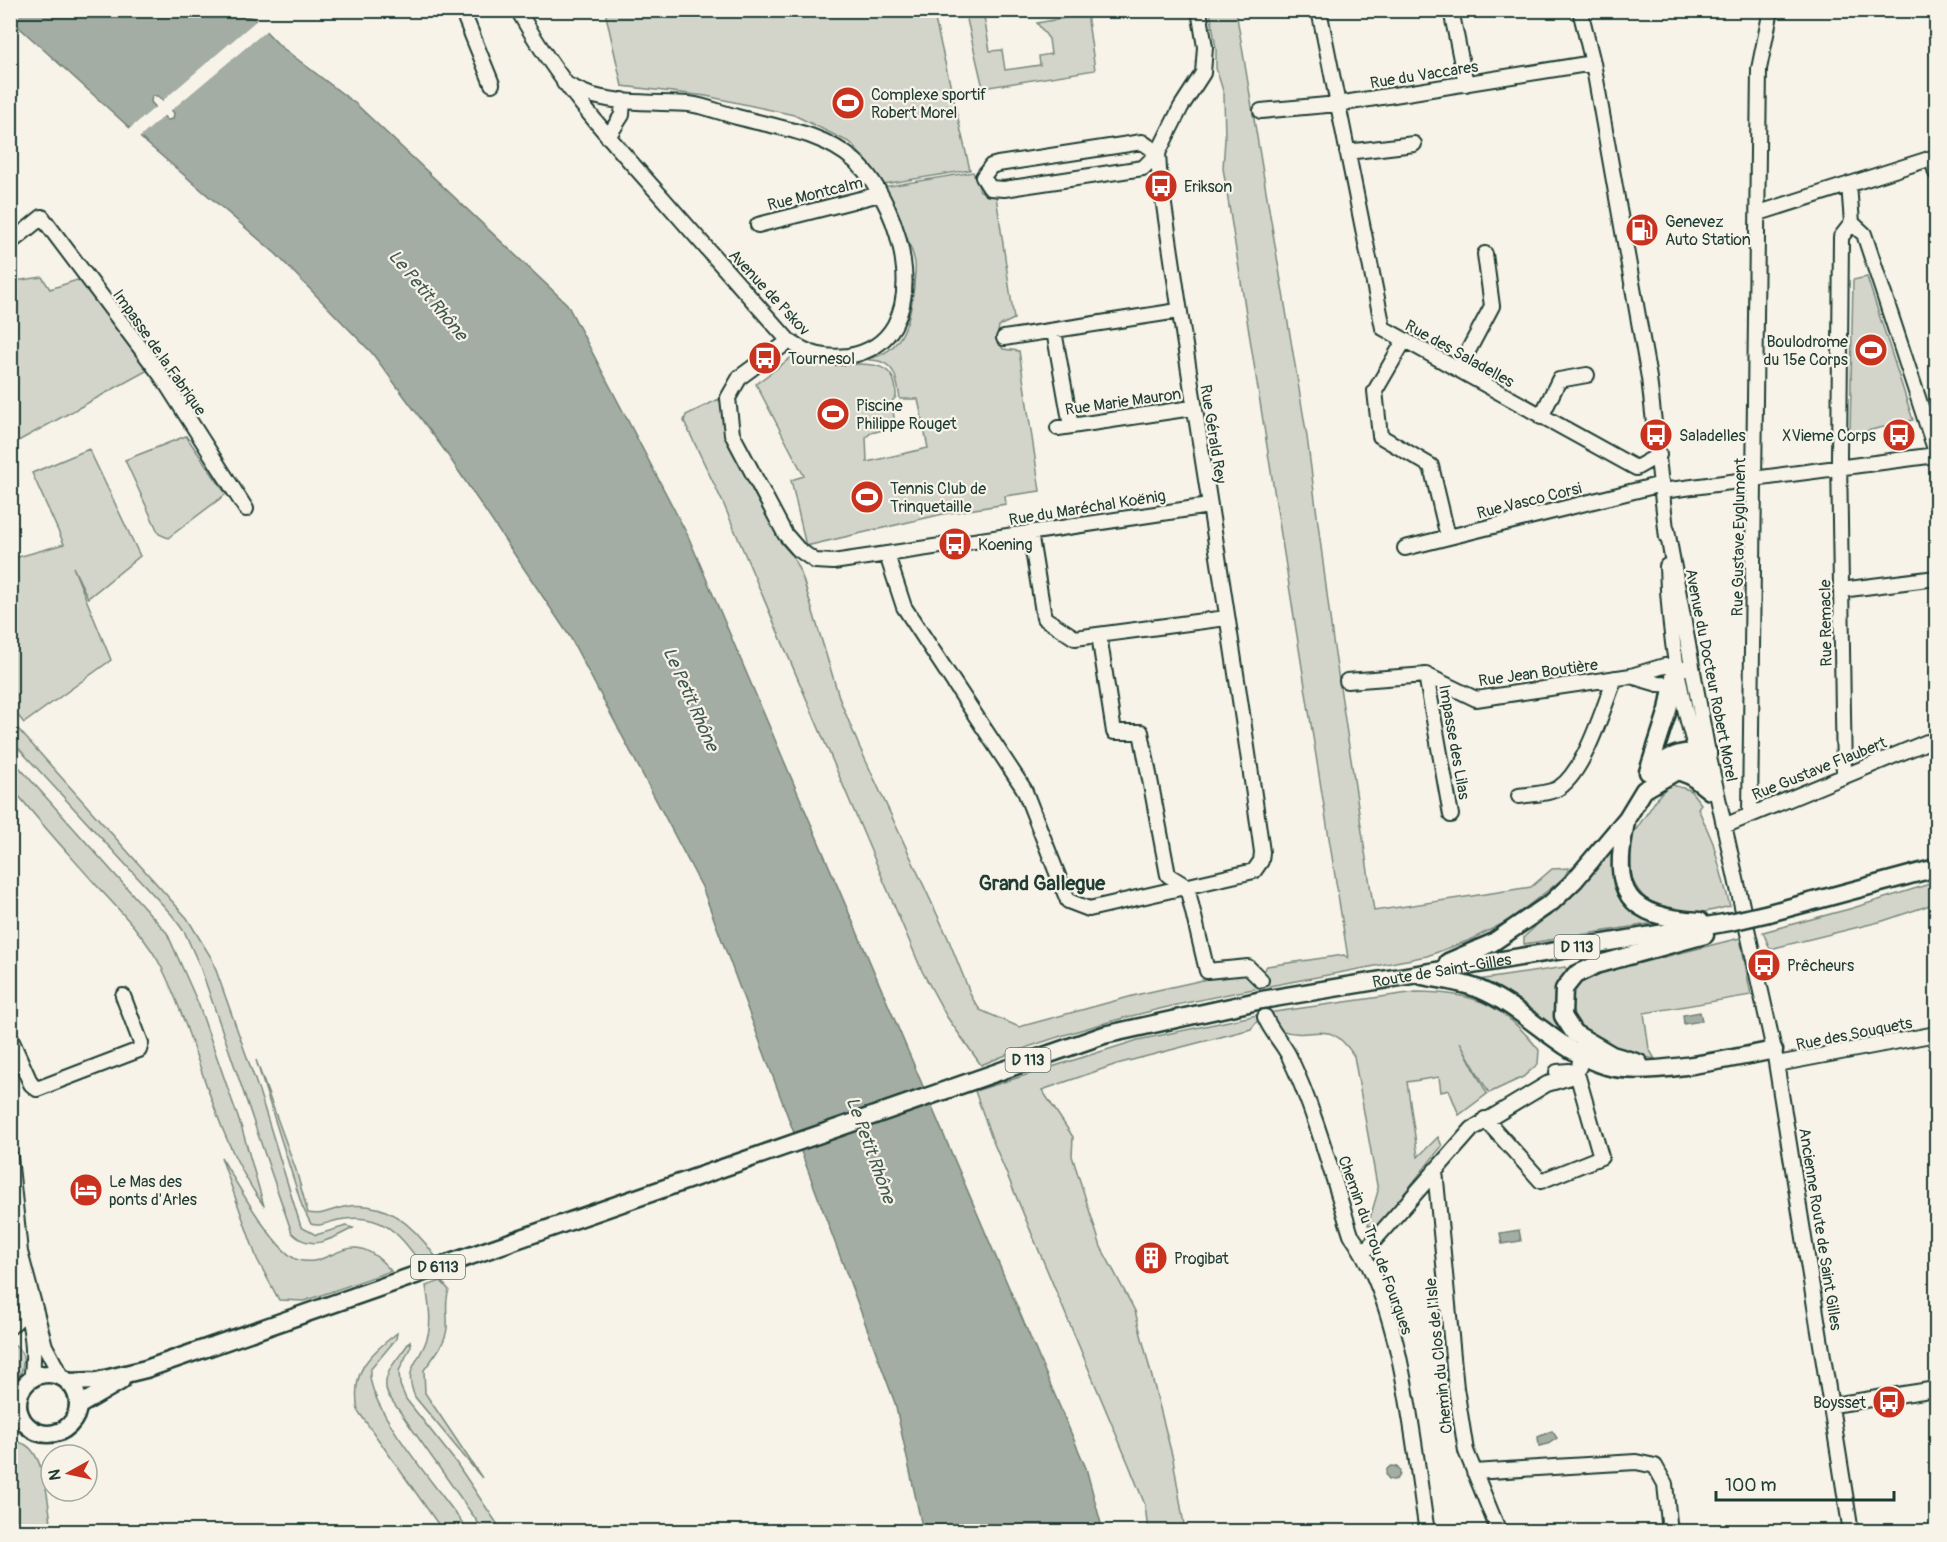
<svg xmlns="http://www.w3.org/2000/svg" width="1947" height="1542" font-family="Pangolin,sans-serif">
	<style>
		.green { fill: #d3d5ca; stroke: #79897f; stroke-width: 1.5 }
		.water { fill: #a4ada3; stroke: #6f8077; stroke-width: 1.5; fill-rule: evenodd }
		.pier { fill: #f7f3e8 }
		.lines { fill: none; stroke-linecap: round; stroke-linejoin: round }
		.minor-tunnel { stroke: #cccfc4; stroke-width: 14; stroke-dasharray: 14 7; stroke-linecap: butt }
		.minor-casing { stroke: #1f3d34; stroke-width: 18 }
		.major-casing { stroke: #1f3d34; stroke-width: 21 }
		.minor { stroke: #f7f3e8; stroke-width: 14 }
		.major { stroke: #f7f3e8; stroke-width: 16 }
		.major-bridge-casing { stroke: #1f3d34; stroke-width: 21; stroke-linecap: butt }
		.major-bridge { stroke: #f7f3e8; stroke-width: 16 }
		.labels { text-anchor: middle; stroke-width: 4.5; stroke-linejoin: round; paint-order: stroke }
		.shield { fill: #f7f3e8; stroke: #60746a; stroke-width: 1.5 }
		.shield-label { font-size: 15px; font-weight: bold; fill: #1f3d34 }
		.street-label { font-size: 16px; fill: #1f3d34; stroke: #f7f3e8 }
		.poi-label { font-size: 16px; fill: #1f3d34; stroke: #f7f3e8; text-anchor: start }
		.water-label { font-size: 18px; font-style: italic; fill: #405950; stroke: #f7f3e8 }
		.quarter-label { font-size: 20px; font-weight: bold; fill: #1f3d34; stroke: #f7f3e8 }
	</style>
	<rect width="100%" height="100%" fill="#f7f3e8"/>
	<filter id="ink" filterUnits="userSpaceOnUse"><feTurbulence type="fractalNoise" baseFrequency=".0167" numOctaves="2"/><feDisplacementMap in="SourceGraphic" scale="12" xChannelSelector="R" yChannelSelector="G"/><feConvolveMatrix kernelMatrix="1 2 1 2 8 2 1 2 1" color-interpolation-filters="sRGB"/></filter>
	<g filter="url(#ink)">
		<path class="green" d="M605 11H933L970 170 884 184 851 143 794 115 706 96 622 86Z
			M965 11H983L990 51 1002 50 1005 70 1040 65 1039 56 1051 54 1049 39 1037 23 1087 14 1095 70 983 88Z
			M1210 11H1236L1307 437 1333 641 1374 911 1531 887 1552 869 1569 868 1564 878 1508 921 1470 940 1427 956C1277 986 1124 1006 981 1065L947 1017 922 971 724 505 684 421 686 415 719 399 723 407 726 437 753 492 782 544 792 555 802 576 840 700 859 746 948 938 972 998 980 1010 1019 1027 1140 994 1212 978 1244 973H1262L1267 966 1344 955 1348 958 1223 168 1225 139 1224 94 1216 68V48Z
			M973 172 980 191 996 196 1014 319 999 326 997 339 1003 349 1019 351 1040 491 1005 496 1006 504 943 514 806 546 791 480 804 476 756 384 797 353C805 356 814 362 823 364 852 368 898 351 896 397L892 401 895 427 871 433 866 437 867 462 928 448 918 399H900C897 378 895 360 869 360V358C904 353 911 316 914 286 914 279 916 270 915 263 912 245 892 204 883 187Z
			M10 273 15 281 42 277 50 289 77 280 90 286 148 370 11 445Z
			M1867 277 1913 420 1850 435 1853 280Z
			M186 436 226 494 168 538 159 534 125 460Z
			M89 449 140 556 88 598 73 567 111 660 24 723 11 707V559L64 544 32 473Z
			M11 721 187 918 212 959 259 1091 301 1227 316 1235 346 1226 353 1228C332 1239 311 1252 292 1233L201 969 185 933 172 915 11 740Z
			M11 758 167 933 198 1003 242 1129 264 1206C212 1134 200 1046 162 968 146 937 120 911 97 886 68 853 38 821 11 786Z
			M1672 785 1690 790 1701 804 1698 808 1713 843 1730 906C1711 911 1686 918 1666 911 1637 900 1620 869 1631 839 1634 830 1643 820 1648 812 1655 802 1661 789 1672 785Z
			M1614 838C1609 880 1619 901 1655 923L1524 944V937L1583 882Z
			M1936 882V903L1883 921 1770 949 1763 932 1853 908Z
			M1740 938 1751 995 1644 1013 1649 1049 1655 1059C1635 1055 1593 1043 1580 1028 1572 1018 1571 1003 1571 991L1588 976Z
			M1565 967 1567 970 1555 997V1013L1560 1031 1557 1032 1478 980Z
			M1416 992C1474 992 1503 1004 1539 1050L1538 1064 1523 1077 1489 1093 1460 1042 1487 1094 1459 1115 1449 1090 1441 1092 1439 1077 1407 1082 1418 1157 1438 1137 1442 1146 1377 1228 1368 1225 1378 1191 1354 1056C1328 1015 1314 1042 1280 1030 1273 1028 1266 1023 1259 1019L1251 1029 1117 1064 1042 1090 1073 1137 1072 1156 1101 1247 1135 1311 1173 1459 1185 1531H1148L1145 1505 1129 1465 992 1139 975 1091 1138 1040 1267 1013Z
			M256 1060 296 1170 308 1213C322 1216 330 1210 344 1207 385 1199 413 1225 435 1256L420 1263C398 1230 379 1212 338 1220 328 1222 321 1227 311 1224L302 1206Z
			M221 1157C235 1180 275 1253 298 1260 333 1270 349 1221 391 1271L304 1301 279 1300 257 1259Z
			M441 1281 449 1290C444 1303 448 1314 447 1328 446 1343 432 1359 424 1370L425 1393 482 1478 415 1397C404 1370 415 1367 425 1344 433 1326 429 1305 426 1286Z
			M397 1333 396 1339 370 1370C366 1409 445 1495 468 1531H443L358 1411C351 1371 367 1357 397 1333Z
			M410 1341 411 1346 399 1371 400 1385 406 1399 455 1461 502 1531H484L388 1395C379 1374 399 1359 410 1341Z
			M12 1344C25 1352 25 1360 21 1373L11 1380Z
			M10 1442C15 1442 21 1442 24 1444 46 1454 49 1510 52 1531H11Z"/>
		<path class="water" d="M236 10 241 15 253 18 280 46 356 104 567 304 688 536 1086 1468 1103 1531H923L895 1403 702 887 570 637 445 451 372 353 276 254 142 139 11 20 10 11ZM152 96H158L174 113 173 119 167 120 151 102Z
			M1700 1012 1702 1021 1684 1024 1683 1015Z
			M1519 1230 1521 1241 1502 1244 1500 1233Z
			M1552 1431 1557 1438 1548 1444 1539 1446 1538 1437Z
			M1386 1473a7 7 0 1 1 14 0a7 7 0 1 1-14 0Z"/>
		<path class="pier" d="M258 19 267 30 169 112 160 103Z
			M158 105 166 114 138 139 128 130Z"/>
		<g class="lines">
			<path class="minor-tunnel" d="M1261 980 1265 1017"/>
			<defs>
				<path id="minor" d="M462 10 492 84
					M518 10C556 79 607 136 659 194 702 243 745 292 789 341 808 354 825 359 848 356 939 341 904 205 855 161 822 132 778 128 737 117 722 113 705 106 689 104 658 102 624 104 594 96 584 94 574 88 564 83
					M1319 10 1383 328 1636 468 1659 455
					M1451 10 1466 84
					M1580 10 1593 63 1649 378 1667 538
					M1261 111 1338 104 1593 63
					M608 137 622 115 623 100
					M1142 142 1158 153 1143 168 1004 189 990 188 983 177 991 166 998 164Z
					M1347 152 1414 144
					M1849 184 1852 223 1864 234 1936 452
					M1759 213 1932 158 1936 173
					M758 225 880 194
					M10 243 42 217 160 374 246 509
					M1054 331 1071 426
					M1004 338 1178 311
					M789 341 740 377 728 398 732 434 785 534 798 549 815 561 833 562 1209 506
					M1404 341 1375 391 1380 436 1431 466 1448 537
					M1459 368 1492 306 1485 254
					M1541 417 1559 380 1587 375
					M1058 428 1192 408
					M1662 491 1936 455
					M1667 530 1708 753 1774 1050 1851 1532
					M1030 532 1044 618 1075 638 1226 618
					M1405 548 1662 484
					M887 555 904 607 1024 789 1068 901 1089 909 1254 871 1261 861 1262 852C1231 624 1191 398 1159 170L1158 153 1181 107 1203 73 1205 47 1199 10
					M1667 566C1669 642 1683 720 1710 791
					M1841 590 1936 578
					M1099 635 1114 732H1141L1168 875 1187 887 1207 971 1248 967 1261 980
					M1426 675 1451 815
					M1631 676 1658 684 1680 685
					M1347 681 1426 675 1476 699 1631 676 1664 666H1676L1682 669
					M1844 777 1839 458 1841 237 1852 223
					M1519 796C1531 794 1551 794 1560 787 1585 770 1604 706 1615 678
					M1750 814 1759 69 1771 10
					M1724 826 1927 742
					M1265 1017C1271 1032 1282 1042 1289 1056 1316 1113 1332 1175 1351 1235 1403 1306 1413 1444 1427 1532
					M10 1037 31 1084 37 1089 139 1050 141 1043 123 996
					M1777 1064 1936 1034
					M1485 1119 1541 1181 1601 1157 1578 1077 1569 1071 1557 1072
					M10 1157 20 1252 45 1346 62 1378
					M1435 1170 1456 1388 1466 1451 1499 1532
					M1364 1252 1472 1129 1547 1084 1571 1077 1579 1067 1582 1047
					M10 1270C27 1301 38 1343 31 1379
					M10 1327 26 1311
					M1833 1405 1936 1389
					M1474 1472 1636 1462 1655 1466 1665 1484 1670 1532"/>
				<g id="major">
					<path d="M1678 771 1691 776 1710 791"/>
					<path d="M1648 772 1668 710 1676 666"/>
					<path d="M1649 772C1668 755 1682 750 1708 753"/>
					<path d="M1626 822C1611 893 1626 917 1700 921"/>
					<path d="M1769 913 1936 868"/>
					<path d="M1448 962 1492 943 1552 902 1574 881 1627 818 1644 790 1708 753"/>
					<path d="M1422 976C1442 980 1462 982 1481 990 1526 1009 1559 1052 1606 1066 1642 1078 1735 1058 1774 1050"/>
					<path d="M1639 1063 1612 1055 1574 1033 1563 1016 1564 989 1575 975 1596 965 1705 935"/>
					<circle cx="48" cy="1404" r="30"/>
					<path id="s1" d="M68 1382 97 1381 146 1369 1104 1035 1262 1000 1730 922"/>
					<path d="M78 1406 121 1381"/>
				</g>
			</defs>
			<use href="#minor" class="minor-casing"/>
			<use href="#major" class="major-casing"/>
			<use href="#minor" class="minor"/>
			<use href="#major" class="major"/>
			<defs>
				<path id="major-bridge" d="M1730 922 1769 913"/>
			</defs>
			<use href="#major-bridge" class="major-bridge-casing"/>
			<use href="#major-bridge" class="major-bridge"/>
		</g>
	</g>
	<defs>
		<symbol id="stadium-disc" viewBox="-11 -11 22 22"><circle r="9.5" fill="#c8321e" stroke="#f7f3e8"/><path d="M0-5a6.5 5 0 1 0 0 10a6.5 5 0 1 0 0-10ZM-3.5-1.8h7v3.6h-7Z" fill="#fff"/></symbol>
		<symbol id="bus-disc" viewBox="-11 -11 22 22"><circle r="9.5" fill="#c8321e" stroke="#f7f3e8"/><path d="M-5-6H5V4H4V6H2V4H-2V6H-4V4H-5ZM-3.5-4V0h7V-4ZM-3.5 1.2v1.5H-2V1.2ZM2 1.2v1.5H3.5V1.2Z" fill="#fff"/></symbol>
		<symbol id="fuel-disc" viewBox="-11 -11 22 22"><circle r="9.5" fill="#c8321e" stroke="#f7f3e8"/><path d="M-5.5-6h7V0h2V4h1.3V-2.5L3-4.5l.8-.8L6-3V5H2.5V1h-1V6h-7ZM-4.2-4.7v3.2H.2V-4.7Z" fill="#fff"/></symbol>
		<symbol id="hotel-disc" viewBox="-11 -11 22 22"><circle r="9.5" fill="#c8321e" stroke="#f7f3e8"/><path d="M-6-4.5h1.5V1H6V5H4.5V3h-9V5H-6ZM-4 0a1.8 1.8 0 1 1 3.6 0ZM.5 0V-2.5h3Q6-2.5 6 0Z" fill="#fff"/></symbol>
		<symbol id="building-disc" viewBox="-11 -11 22 22"><circle r="9.5" fill="#c8321e" stroke="#f7f3e8"/><path d="M-4-6H4V6H1V3H-1V6H-4ZM-2.5-4.3h1.7v1.8h-1.7ZM.8-4.3h1.7v1.8H.8ZM-2.5-1h1.7V.8h-1.7ZM.8-1h1.7V.8H.8Z" fill="#fff"/></symbol>
	</defs>
	<g fill-rule="evenodd">
		<use href="#stadium-disc" x="829" y="84" width="38" height="38"/>
		<use href="#bus-disc" x="1142" y="167" width="38" height="38"/>
		<use href="#fuel-disc" x="1623" y="211" width="38" height="38"/>
		<use href="#stadium-disc" x="1852" y="331" width="38" height="38"/>
		<use href="#bus-disc" x="746" y="339" width="38" height="38"/>
		<use href="#stadium-disc" x="814" y="395" width="38" height="38"/>
		<use href="#bus-disc" x="1637" y="416" width="38" height="38"/>
		<use href="#bus-disc" x="1880" y="416" width="38" height="38"/>
		<use href="#stadium-disc" x="848" y="478" width="38" height="38"/>
		<use href="#bus-disc" x="936" y="525" width="38" height="38"/>
		<use href="#bus-disc" x="1745" y="946" width="38" height="38"/>
		<use href="#hotel-disc" x="67" y="1171" width="38" height="38"/>
		<use href="#building-disc" x="1132" y="1239" width="38" height="38"/>
		<use href="#bus-disc" x="1870" y="1383" width="38" height="38"/>
	</g>
	<g class="labels">
		<g class="shield">
			<rect x="1554.5" y="935" width="45" height="24" rx="4.5"/>
			<rect x="1005.5" y="1048" width="45" height="24" rx="4.5"/>
			<rect x="411" y="1255" width="54" height="24" rx="4.5"/>
		</g>
		<g class="shield-label">
			<text x="1577" y="952">D 113</text>
			<text x="1028" y="1065">D 113</text>
			<text x="438" y="1272">D 6113</text>
		</g>
		<g class="street-label">
			<text transform="translate(1424 74) rotate(-9)" y="6">Rue du Vaccares</text>
			<text transform="translate(815 193) rotate(-14)" y="6">Rue Montcalm</text>
			<text transform="translate(770 292) rotate(47)" y="6">Avenue de Pskov</text>
			<text transform="translate(160 352) rotate(55)" y="6">Impasse de la Fabrique</text>
			<text transform="translate(1460 353) rotate(29)" y="6">Rue des Saladelles</text>
			<text transform="translate(1123 401) rotate(-8)" y="6">Rue Marie Mauron</text>
			<text transform="translate(1214 434) rotate(81)" y="6">Rue Gérald Rey</text>
			<text transform="translate(1529 500) rotate(-14)" y="6">Rue Vasco Corsi</text>
			<text transform="translate(1087 507) rotate(-9)" y="6">Rue du Maréchal Koënig</text>
			<text transform="translate(1738 537) rotate(-89)" y="6">Rue Gustave Eyglument</text>
			<text transform="translate(1825 623) rotate(-91)" y="6">Rue Remacle</text>
			<text transform="translate(1538 672) rotate(-8)" y="6">Rue Jean Boutière</text>
			<text transform="translate(1712 675) rotate(79)" y="6">Avenue du Docteur Robert Morel</text>
			<text transform="translate(1455 742) rotate(80)" y="6">Impasse des Lilas</text>
			<text transform="translate(1819 768) rotate(-22)" y="6">Rue Gustave Flaubert</text>
			<text dy="6" stroke="none"><textPath href="#s1" startOffset="1438">Route de Saint-Gilles</textPath></text>
			<text transform="translate(1854 1033) rotate(-11)" y="6">Rue des Souquets</text>
			<text transform="translate(1821 1229) rotate(81)" y="6">Ancienne Route de Saint Gilles</text>
			<text transform="translate(1376 1245) rotate(70)" y="6">Chemin du Trou de Fourques</text>
			<text transform="translate(1438 1356) rotate(-96)" y="6">Chemin du Clos de l'Isle</text>
		</g>
		<g class="poi-label">
			<text x="871" y="100">Complexe sportif<tspan x="871" dy="18">Robert Morel</tspan></text>
			<text x="1184" y="192">Erikson</text>
			<text x="1665" y="227">Genevez<tspan x="1665" dy="18">Auto Station</tspan></text>
			<text x="1848" y="347" text-anchor="end">Boulodrome<tspan x="1848" dy="18">du 15e Corps</tspan></text>
			<text x="788" y="364">Tournesol</text>
			<text x="856" y="411">Piscine<tspan x="856" dy="18">Philippe Rouget</tspan></text>
			<text x="1679" y="441">Saladelles</text>
			<text x="1876" y="441" text-anchor="end">XVieme Corps</text>
			<text x="890" y="494">Tennis Club de<tspan x="890" dy="18">Trinquetaille</tspan></text>
			<text x="978" y="550">Koening</text>
			<text x="1787" y="971">Prêcheurs</text>
			<text x="109" y="1187">Le Mas des<tspan x="109" dy="18">ponts d'Arles</tspan></text>
			<text x="1174" y="1264">Progibat</text>
			<text x="1866" y="1408" text-anchor="end">Boysset</text>
		</g>
		<g class="water-label">
			<text transform="translate(428 295) rotate(50)" y="6">Le Petit Rhône</text>
			<text transform="translate(691 699) rotate(66)" y="6">Le Petit Rhône</text>
			<text transform="translate(871 1150) rotate(70)" y="6">Le Petit Rhône</text>
		</g>
		<g class="quarter-label">
			<text x="1042" y="890">Grand Gallegue</text>
		</g>
	</g>
	<rect width="1947" height="1542" fill="none" stroke="#f7f3e8" stroke-width="36"/>
	<rect x="18" y="18" width="1911" height="1506" fill="none" stroke="#1f3d34" stroke-width="2" filter="url(#ink)"/>
	<g transform="translate(69 1473) rotate(262)"><circle r="28" fill="#f7f3e8" stroke="#a1aaa0" stroke-width="1.5"/>
	<path d="M0-4.5L10 22L0 15L-10 22Z" fill="#c8321e"/>
	<text y="-9" font-size="16" font-weight="bold" text-anchor="middle" fill="#1f3d34">N</text>
	</g>
	<path d="M1716 1491v9h178v-9" fill="none" stroke="#1f3d34" stroke-width="3"/>
	<text x="1725" y="1491" font-size="18" fill="#1f3d34" stroke="#f7f3e8" stroke-width="4.5" paint-order="stroke">100 m</text>
</svg>
